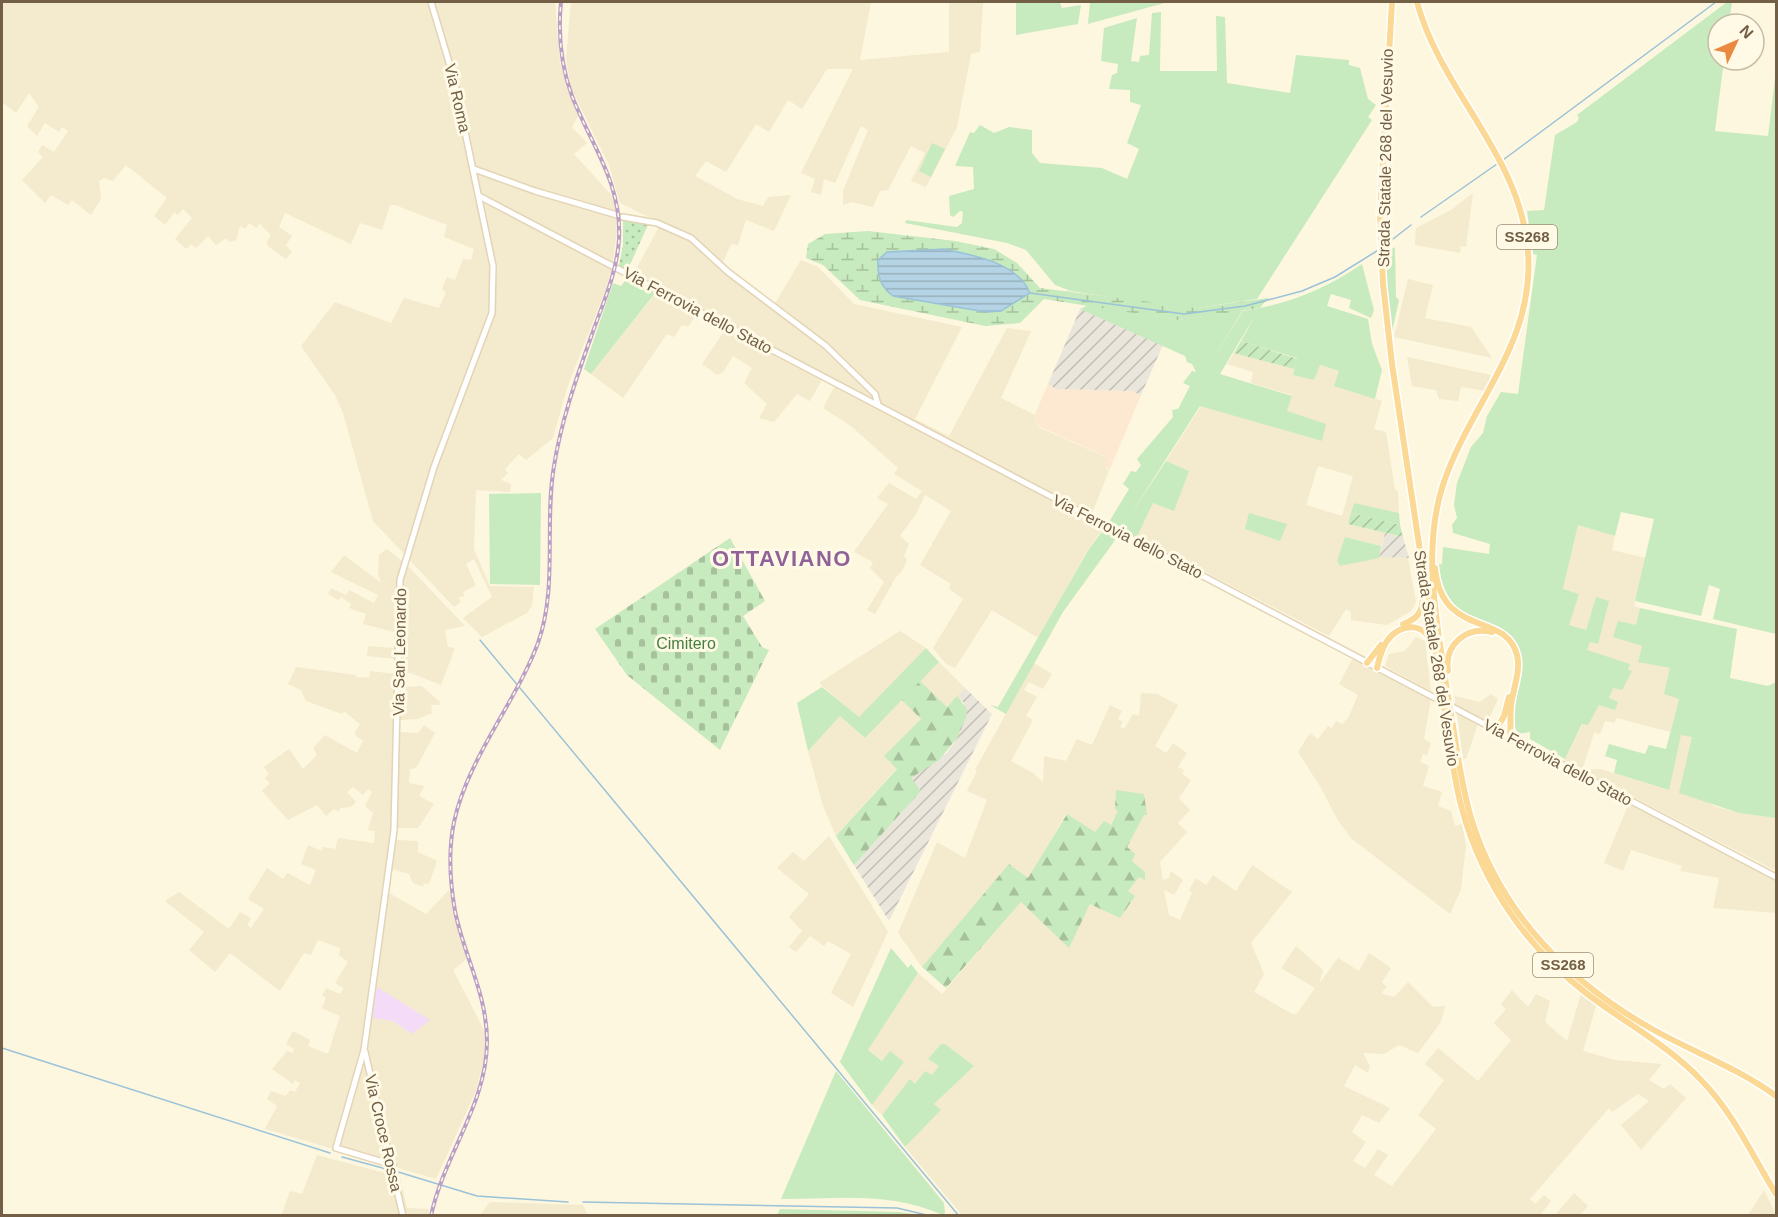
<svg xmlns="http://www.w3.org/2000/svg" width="1778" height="1217" font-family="Arial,sans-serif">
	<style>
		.residential { fill: #f4eacd; fill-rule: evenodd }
		.commercial { fill: #fde8d2 }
		.industrial { fill: url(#industrial-furrows) }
		.education { fill: #f4dcf8 }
		.grass { fill: #c7eabe }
		.forest { fill: url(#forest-firs) }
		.wetland { fill: url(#wetland-marsh) }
		.cemetery { fill: url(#cemetery-stones) }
		.park { fill: url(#park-dots) }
		.garden { fill: url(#garden-furrows) }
		.water { fill: url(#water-rules); stroke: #9ac2d8; stroke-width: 1.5 }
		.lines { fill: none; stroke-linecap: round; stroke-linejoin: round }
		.stream { stroke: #9ac2d8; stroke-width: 1.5 }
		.secondary-casing { stroke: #e3d4b6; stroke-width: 8 }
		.trunk-casing { stroke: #fff; stroke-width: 9 }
		.secondary { stroke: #fff; stroke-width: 5 }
		.trunk { stroke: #fbd894; stroke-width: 6 }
		.rail-casing { stroke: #bb9fc5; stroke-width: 4 }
		.rail { stroke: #fffae6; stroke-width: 1.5; stroke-dasharray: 4.5; stroke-linecap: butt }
		.trunk-bridge-casing { stroke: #fff; stroke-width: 9; stroke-linecap: butt }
		.trunk-bridge { stroke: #fbd894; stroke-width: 6 }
		.labels { text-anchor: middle; stroke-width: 6; stroke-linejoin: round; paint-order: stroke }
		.shield { fill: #fffae6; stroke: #9d8e76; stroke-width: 1.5 }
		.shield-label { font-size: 15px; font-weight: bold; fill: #735f46 }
		.street-label { font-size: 16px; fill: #735f46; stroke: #fffae6 }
		.park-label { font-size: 16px; fill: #467f40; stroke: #fffae6 }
		.district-label { font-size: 22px; font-weight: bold; letter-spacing: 1.5px; fill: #906297; stroke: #fffae6 }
	</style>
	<defs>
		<pattern id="industrial-furrows" width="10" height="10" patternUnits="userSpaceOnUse" patternTransform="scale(1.5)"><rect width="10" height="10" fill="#eae6db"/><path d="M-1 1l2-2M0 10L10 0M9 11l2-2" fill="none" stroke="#c2beb3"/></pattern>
		<pattern id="forest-firs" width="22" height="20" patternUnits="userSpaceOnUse" patternTransform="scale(1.5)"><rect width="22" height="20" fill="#c7eabe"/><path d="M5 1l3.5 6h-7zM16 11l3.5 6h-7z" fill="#a6c19c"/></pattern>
		<pattern id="wetland-marsh" width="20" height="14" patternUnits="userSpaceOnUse" patternTransform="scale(1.5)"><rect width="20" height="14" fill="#c7eabe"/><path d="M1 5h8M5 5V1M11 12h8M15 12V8" fill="none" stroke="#a6c19c"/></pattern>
		<pattern id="cemetery-stones" width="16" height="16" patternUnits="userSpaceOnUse" patternTransform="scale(1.5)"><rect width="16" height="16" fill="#c7eabe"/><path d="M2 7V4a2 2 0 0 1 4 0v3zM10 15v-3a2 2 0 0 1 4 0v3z" fill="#a6c19c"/></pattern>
		<pattern id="park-dots" width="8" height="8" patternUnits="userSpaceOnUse" patternTransform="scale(1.5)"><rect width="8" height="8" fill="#c7eabe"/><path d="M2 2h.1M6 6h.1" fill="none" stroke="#a6c19c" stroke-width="1.8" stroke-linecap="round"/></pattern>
		<pattern id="garden-furrows" width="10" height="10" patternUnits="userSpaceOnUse" patternTransform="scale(1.5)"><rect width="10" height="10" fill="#c7eabe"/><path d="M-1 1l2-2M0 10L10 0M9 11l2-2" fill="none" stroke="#a6c19c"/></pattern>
		<pattern id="water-rules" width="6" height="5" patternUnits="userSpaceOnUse" patternTransform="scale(1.5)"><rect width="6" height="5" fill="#b4d4e6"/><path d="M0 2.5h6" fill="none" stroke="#97afbc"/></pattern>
	</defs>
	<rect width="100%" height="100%" fill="#fdf7df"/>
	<path class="residential" d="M2 2H555L560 63 578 116 572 127 587 143 574 154 615 199 617 231 612 269 606 289 568 385 553 438 526 460 519 454 505 469 508 473 501 480 511 484 510 492 476 490 474 549 490 586 534 587 532 605 527 613 482 637 463 618 492 597 474 559 466 564 476 585 463 592 464 596 458 598 461 602 454 607 373 521 343 413 335 395 301 346 335 302 391 323 404 298 439 308 446 292 442 289 447 277 455 280 463 259 471 260 474 249 444 237 447 225 395 205H390L382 230 360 223 351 244 285 213 279 227 292 236 286 245 292 252 286 259 268 246 267 241 271 235 259 223 257 228 249 223 245 229 240 226 236 240 230 242 226 238 216 245 208 236 196 248 191 244 186 249 175 239 192 218 183 209 178 215 174 213 165 225 154 216 167 198 126 165 113 181 104 178 99 181 101 199 91 215 72 200 68 205 51 195 45 203 22 180 43 157 38 152 42 145 54 152 68 131 62 127 59 132 45 123 37 136 27 126 39 107 29 93 16 113 2 102Z
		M571 2H871L860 60 949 52V2H983L980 52 971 54 957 127 926 187 911 181 925 153 911 146 888 190 880 191 873 207 852 202 843 205V191L868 130 861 126 835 183 824 179 821 195 811 192 815 179 801 173 853 69H827L802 109 788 100 769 132 756 124 726 172 706 161 695 176 737 199 763 206 768 197 791 195 774 231 746 220 738 245 731 244 722 264 774 305 801 260 818 267 854 304 962 327 915 419 949 436 1007 328 1031 331 1001 398 1035 415 1038 427 1108 458 1106 469 1109 471 1092 513 1108 522 1089 548 1038 638 992 610 955 668 946 664 933 648 963 599 949 589 951 584 920 565 951 511 925 495 916 514 900 536 909 544 904 556 907 559 903 570 896 577 875 614 867 610 884 582 870 568 873 562 854 552 888 504 877 498 889 483 916 499 922 491 894 474 898 468 851 426 823 408 834 387 822 380 810 401 797 394 774 422 759 418 767 404 744 383 752 368 733 356 723 372 717 375 702 364 725 330 696 315 688 327 682 325 674 337 667 334 623 398 591 374 656 293 631 279 661 223 620 203 609 165 571 88 566 60Z
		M1473 193 1466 247 1461 246 1460 253 1415 245 1416 228 1451 210Z
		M1408 279 1433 285 1425 318 1471 327 1492 358 1394 337Z
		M1234 353 1294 369V375L1314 380 1319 365 1339 371 1335 386 1382 401 1374 429 1386 432 1395 490 1398 491 1399 513 1354 503 1348 524 1385 533 1381 546 1345 537 1337 561 1340 566 1379 557 1408 558 1416 602 1411 611 1387 625 1351 620V612L1346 609 1329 636 1137 537 1153 503 1174 510 1189 471 1166 461 1201 406 1322 441 1287 411 1292 395 1251 383 1253 372 1227 364ZM1318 466 1353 476 1342 516 1306 505Z
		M1407 357 1491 375 1485 391 1461 387 1458 401 1439 399 1436 390 1412 386Z
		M1578 525 1615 536 1612 550 1646 558 1634 606 1640 608 1636 626 1642 646 1638 661 1670 668 1679 698 1670 732 1617 718 1614 723 1605 721 1600 734 1594 733 1582 770 1600 769 1668 790 1681 734 1692 737 1713 806 1739 813 1776 818V871L1564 761 1583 724 1599 705 1615 710 1609 698 1613 688 1622 689 1630 664 1587 651 1589 642 1598 644 1596 598 1586 630 1569 625 1563 590Z
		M387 549 407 565 465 626 445 630 448 647 455 648 441 685 411 673 400 672V687L422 686 440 702 439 705H431L432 713 418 719 400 720 399 732 418 733 424 725 435 733 416 768 410 769 409 783 424 786 419 796 434 804 418 828H397L396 840 418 841V852L437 861 429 884 424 883 423 887 413 883 409 874 392 869 389 893 426 914 449 890 468 958 453 970 485 1032 484 1058 476 1091 436 1179 265 1129 277 1106 267 1099 271 1091 286 1096 290 1090 295 1092 300 1083 295 1080 293 1084 272 1069 287 1051 293 1053 294 1049 286 1044 293 1031 310 1040 308 1046 328 1054 340 1016 322 1008 326 997 322 996 326 988 340 994 344 988 335 983 348 962 339 955 340 948 318 940 311 955 304 953 280 991 230 953 215 972 189 950 204 932 165 901 179 892 229 929 240 912 251 918 247 925 251 928 264 909 248 899 267 868 283 879 287 873 310 885 316 870 301 864 308 845 321 851 323 847 335 849 338 838 374 843 375 831 368 830 373 813 365 806 372 792 368 789 363 795 353 787 347 792 356 802 351 807 341 808 338 812 334 809 326 816 317 805 288 820 262 791 270 783 265 778 269 774 264 767 289 749 303 769 317 755 313 748 325 735 357 753 363 741 354 734 360 724 344 711 342 714 306 701 301 690 288 684 296 667 356 675 357 677 369 678 370 671 395 674V659L367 656 368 646 394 648V632L363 624 366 614 349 608 351 604 341 597 338 600 328 594 331 588 346 595 349 590 374 603 378 595 331 572 344 555 381 583 378 572 379 555Z
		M900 631 926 648 859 718 819 683Z
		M1416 637 1425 641 1431 691 1385 666 1389 654 1405 651Z
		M1353 658 1431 699 1424 739 1431 743 1427 755 1423 754 1420 762 1429 766 1423 786 1442 792 1438 806 1451 811 1455 826 1462 824 1466 846 1461 889 1450 914 1352 839 1339 822 1321 788 1298 752 1310 733 1318 739 1328 726 1332 728 1336 721 1342 724 1348 718 1358 695 1339 684Z
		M939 662 965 688 947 707 920 681Z
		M1034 663 1052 674 1043 689 1029 682 1024 690 1037 697 1026 716 1033 720 1011 761 1033 773 1043 782 1044 756 1066 761 1077 739 1092 745 1110 705 1122 711 1118 719 1123 722 1120 727 1124 729 1133 714 1139 716 1141 693 1157 694 1178 705 1155 746 1166 753 1173 743 1187 753 1178 767 1184 770 1182 774 1191 780 1179 798 1190 810 1178 823 1187 832 1160 862 1163 880 1169 878 1171 871 1183 880 1174 895 1164 890 1169 915 1180 920 1192 893 1189 890 1196 878 1206 885 1213 875 1236 891 1252 865 1292 892 1251 943 1264 974 1254 992 1294 1015 1298 1012 1315 988 1281 968 1296 946 1323 970 1319 984 1338 958 1359 971 1369 953 1391 968 1382 982 1387 987 1382 992 1383 994 1394 997 1408 982 1433 1007 1445 1006 1441 1022 1418 1053 1399 1045 1384 1054 1363 1053 1370 1066 1368 1073 1355 1065 1344 1086 1390 1108 1379 1123 1362 1115 1352 1132 1366 1142 1353 1161 1365 1168 1378 1149 1388 1155 1374 1175 1392 1186 1436 1129 1418 1115 1444 1080 1425 1064 1438 1048 1478 1081 1511 1040 1494 1023 1506 1009 1501 1004 1512 990 1528 1007 1536 994 1550 1001 1545 1022 1567 1041 1581 994 1596 1006 1583 1051 1615 1060 1662 1064 1649 1080 1664 1089 1670 1084 1686 1098 1641 1150 1621 1125 1649 1101 1638 1094 1612 1112 1609 1108 1530 1199 1535 1204 1544 1195 1551 1201 1540 1215H962L905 1147 940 1111 934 1104 974 1066 945 1044H941L928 1059 939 1066 932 1075 915 1084 910 1080 882 1115 872 1105 904 1062 883 1061 868 1050 918 973 942 994 1021 902 1069 947 1090 904 1128 891 1139 877 1145 880V872L1132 861 1127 847 1144 815 1119 811 1110 825 1095 833 1066 814 1028 879 1009 865 922 967 898 933 937 842 965 858 987 800 967 791 977 771 975 770Z
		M1491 694 1498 699 1488 721 1455 705V696L1480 702Z
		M902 700 921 719 884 756 897 768 836 836 823 806 808 751 840 716 865 738Z
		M1457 713 1478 724 1466 759H1463Z
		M1629 803 1776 879V913L1713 908 1719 878 1680 871 1682 866 1631 850 1623 871 1604 863Z
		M829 836 888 932 853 1007 831 993 851 954 828 941 824 946 810 936 796 952 789 947 802 931 789 917 809 894 777 868 793 852 804 861Z
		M317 1155 400 1177 407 1208 429 1209 428 1216H281L290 1191 302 1194Z
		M1764 1190 1776 1215H1748Z
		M1574 1193 1588 1206 1580 1215H1555Z
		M490 1202 583 1205 588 1215H480Z"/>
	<path class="commercial" d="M1048 384 1056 389 1132 391 1141 395 1109 471 1105 465 1107 457 1038 426 1035 414Z"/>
	<path class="industrial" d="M1080 309 1163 345 1141 395 1132 391 1056 389 1048 384Z
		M1385 533 1403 537 1409 558 1379 557Z
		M965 688 992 714 889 921 854 865 921 791 913 783 911 778 914 774 947 753 957 738 966 718 964 703 957 696Z"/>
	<path class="education" d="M375 986 430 1020 412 1034 393 1021 373 1018Z"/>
	<path class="grass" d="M1016 2H1060L1062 8 1081 5 1078 24 1016 35Z
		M1090 2H1168L1088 24Z
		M1727 2H1732L1729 24H1718V60H1724L1715 131 1768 136 1776 70V634L1713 619 1720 589 1709 585 1701 616 1635 601 1654 519 1621 512 1615 536 1578 525 1563 589 1579 594 1569 625 1586 630 1596 597 1609 601 1598 644 1590 642 1587 650 1630 664 1628 670 1632 671 1622 690 1613 688 1609 698 1618 702 1615 710 1599 705 1588 725 1582 724 1565 759 1530 739V732L1518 734C1502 703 1533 668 1512 639 1503 626 1488 627 1475 621 1453 610 1440 588 1438 565L1442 564 1443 547 1489 554 1490 544 1453 533 1452 525 1457 518 1454 505 1457 483 1471 447 1483 433 1487 416 1501 392 1518 394 1537 255 1533 254 1527 211 1544 210 1555 135 1577 122 1579 118 1577 115Z
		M1161 12 1160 71H1217L1216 16 1225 17 1227 83 1290 93 1296 55 1349 60V65L1360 68 1368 99 1376 105 1368 117 1372 120 1257 299 1197 308 1164 306 1071 291 1055 285 1026 250 1007 243 905 223 906 220 957 227 962 223 963 212 960 211 953 217 950 215 949 196 974 189 973 167 955 166 970 132 974 133 980 125 994 133 1009 127 1032 130V153L1040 163 1102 168 1127 179 1139 149 1127 143 1141 105 1130 102V90L1109 89 1112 75 1117 73 1118 64 1101 61 1104 28 1137 18 1131 61 1139 62 1140 56 1149 55 1152 13Z
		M932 143 945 149 931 177 919 171Z
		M1395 247 1396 297 1399 300 1391 337 1385 253Z
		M1362 264 1374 310 1371 318 1349 308 1351 300 1331 294 1327 306 1368 319 1372 344 1382 370 1375 399 1334 386 1339 371 1320 365 1314 380 1293 375 1297 358 1241 341 1256 314 1220 374 1292 396 1287 411 1326 424 1322 441 1200 406 1127 520 1166 461 1189 471 1174 511 1153 503 1137 537 1109 522 1129 489 1123 484 1131 471 1136 472 1141 465 1137 459 1173 417 1172 410 1178 409 1190 386 1183 383 1192 371 1196 372 1192 364 1187 362 1185 356 1080 309 1089 305 1178 320 1243 310 1209 365 1243 311C1286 305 1326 289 1362 264Z
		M628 277 656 292 591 374 584 369 613 283 621 286Z
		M541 493 540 585 490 584 489 494Z
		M1354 503 1399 513 1400 525 1351 513Z
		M1249 513 1287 524 1280 541 1245 529Z
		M1104 529 1117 536 1113 543 1063 612 1006 714 990 705 998 707 1089 549Z
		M1345 537 1381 546 1379 558 1340 566 1337 561Z
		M1640 608 1737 629 1730 678 1768 686 1776 682V818L1739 813 1679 793 1692 737 1681 735 1669 790 1614 773 1617 760 1605 756 1609 744 1645 754 1649 745 1666 749 1679 699 1664 694 1670 668 1638 662 1642 646 1613 637 1618 621 1636 625Z
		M926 648 939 662 865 738 840 716 808 751 797 703 822 687 859 717Z
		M891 948 908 968 911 964 918 973 868 1050 882 1061 890 1051 904 1062 872 1105 840 1062Z
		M941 1044H945L974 1066 934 1104 941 1110 905 1147 882 1115 910 1079 915 1084 925 1071 932 1075 939 1066 928 1059Z
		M836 1071 944 1203 945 1213 943 1215C889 1191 839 1199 781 1199Z
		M780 1209 899 1212 921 1215H777Z"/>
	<path class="forest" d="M920 681 947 707 957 696 967 709 966 718 957 738 939 760 911 778 921 791 854 865 836 836 897 769 884 756 921 719 902 700Z
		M1116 790 1144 794 1147 815H1144L1127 847 1135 854 1132 861 1145 872V880L1139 877 1128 891 1135 896 1120 918 1090 904 1069 948 1021 902 946 988 922 967 1009 864 1028 878 1067 814 1095 832 1104 821 1111 825 1118 811 1115 809Z"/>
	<path class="wetland" d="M868 231 955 241 994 249 1017 263 1040 288 1197 308 1268 298 1260 308 1178 320 1044 299 1020 323 985 326 860 300 823 265 806 258 808 244 825 234Z"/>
	<path class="cemetery" d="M730 538 765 601 743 616 762 647 769 650 720 750 627 675 595 629Z"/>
	<path class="park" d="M623 220 648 225 628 269 619 266 623 245Z"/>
	<path class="garden" d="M1241 341 1298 359 1294 369 1234 353Z
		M1351 513 1400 525 1403 537 1348 524Z"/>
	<path class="water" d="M944 249C972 255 1017 262 1030 293L1001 311 986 312 893 296C880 286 877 275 878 260L887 252Z"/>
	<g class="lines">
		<path class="stream" d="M1503 160 1716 2
			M1421 217 1497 164
			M1384 246 1411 225
			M1030 293 1184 314 1245 306 1302 291 1335 277 1380 249
			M480 640 959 1216
			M2 1048 330 1153
			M342 1157 390 1170
			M395 1171 477 1196 568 1202
			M583 1202 897 1208 931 1216"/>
		<defs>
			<path id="secondary" d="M474 169 535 191 617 215
				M479 196 1776 877
				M623 217 657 223 691 238 728 272 826 346 875 394 878 405
				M365 1052 403 1216
				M393 1165 336 1148 364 1050 394 830 400 580 434 467 492 313 493 266 454 79 431 2"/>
			<path id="trunk" d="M1392 2 1380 212 1383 284 1392 364 1441 691
				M1417 2C1441 92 1521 155 1528 252 1535 346 1468 405 1442 488 1422 554 1437 623 1447 690
				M1435 568C1442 639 1506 611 1517 655 1521 671 1513 689 1511 705 1510 716 1511 726 1510 737
				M1403 624C1421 618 1423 609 1423 591
				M1367 663 1381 645
				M1377 668C1379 659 1382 648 1387 641 1399 623 1426 621 1431 645
				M1448 671C1444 645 1466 626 1492 632
				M1445 711C1450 743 1453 777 1462 809 1482 882 1526 947 1586 993 1625 1023 1668 1045 1702 1081 1734 1114 1752 1155 1776 1194
				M1451 714C1457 749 1461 786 1472 821 1501 914 1569 982 1652 1029 1693 1052 1738 1068 1776 1096
				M1496 730 1504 716 1509 697"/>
		</defs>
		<use href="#secondary" class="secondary-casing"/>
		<use href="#trunk" class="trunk-casing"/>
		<use href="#secondary" class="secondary"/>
		<use href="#trunk" class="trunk"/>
		<defs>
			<path id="rail" d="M431 1216C444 1154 487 1105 487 1041 487 994 464 956 455 911 450 882 448 851 454 822 468 758 515 704 538 643 558 587 544 524 554 466 561 422 576 379 591 337 602 305 617 274 619 239 622 183 591 145 572 96 561 66 558 33 561 2"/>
		</defs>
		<use href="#rail" class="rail-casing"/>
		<use href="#rail" class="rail"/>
		<defs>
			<path id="trunk-bridge" d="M1447 690 1451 714
				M1441 691 1445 711"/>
		</defs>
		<use href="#trunk-bridge" class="trunk-bridge-casing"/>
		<use href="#trunk-bridge" class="trunk-bridge"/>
	</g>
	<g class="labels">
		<g class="shield">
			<rect x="1497" y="225" width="60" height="24" rx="4.5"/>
			<rect x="1533" y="953" width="60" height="24" rx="4.5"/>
		</g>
		<g class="shield-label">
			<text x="1527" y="242">SS268</text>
			<text x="1563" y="970">SS268</text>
		</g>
		<g class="street-label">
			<text transform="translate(458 98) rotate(77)" y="6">Via Roma</text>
			<text transform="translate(1385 158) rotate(-89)" y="6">Strada Statale 268 del Vesuvio</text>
			<text transform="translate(698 310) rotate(28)" y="6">Via Ferrovia dello Stato</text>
			<text transform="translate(1128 536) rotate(27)" y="6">Via Ferrovia dello Stato</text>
			<text transform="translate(399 652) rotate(-89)" y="6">Via San Leonardo</text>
			<text transform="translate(1437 658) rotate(81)" y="6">Strada Statale 268 del Vesuvio</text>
			<text transform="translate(1558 762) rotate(28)" y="6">Via Ferrovia dello Stato</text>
			<text transform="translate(384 1133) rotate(77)" y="6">Via Croce Rossa</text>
		</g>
		<g class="park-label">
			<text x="686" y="649">Cimitero</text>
		</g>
		<g class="district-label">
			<text x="782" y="566">OTTAVIANO</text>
		</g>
	</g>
	<rect width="1778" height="1217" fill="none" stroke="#735f46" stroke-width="6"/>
	<g transform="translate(1736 42) rotate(46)"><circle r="28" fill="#fffae6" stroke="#c7bca6" stroke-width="1.5"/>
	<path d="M0-4.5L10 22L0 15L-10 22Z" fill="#ea8940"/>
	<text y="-9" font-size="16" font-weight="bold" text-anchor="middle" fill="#735f46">N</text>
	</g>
</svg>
